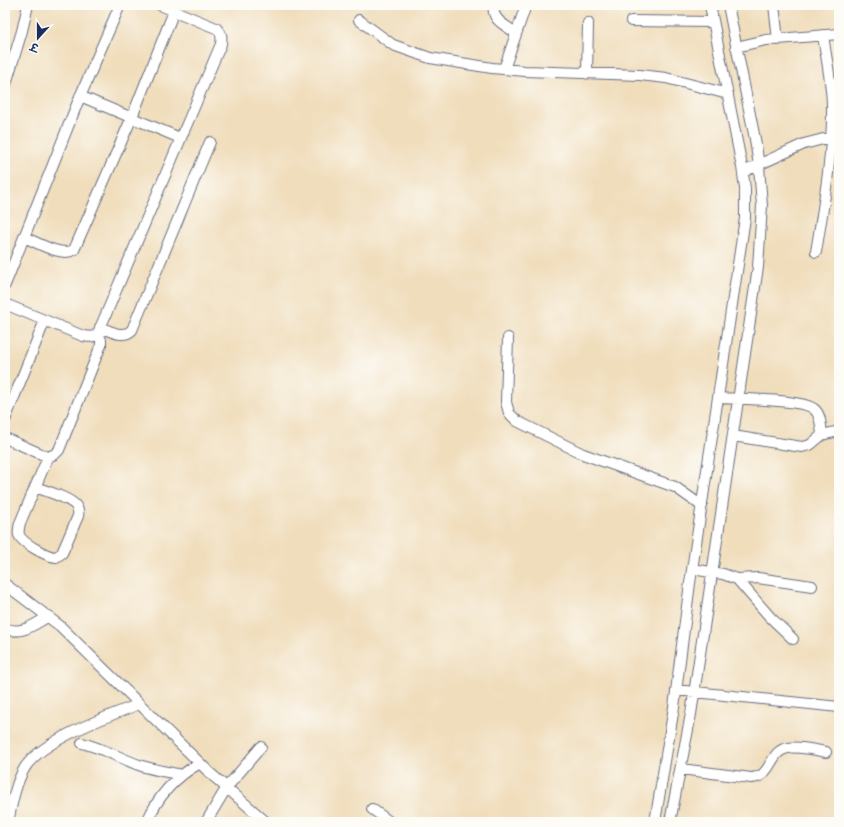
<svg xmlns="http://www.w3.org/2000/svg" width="844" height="827" font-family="'Patrick Hand','Playpen Sans Deva',sans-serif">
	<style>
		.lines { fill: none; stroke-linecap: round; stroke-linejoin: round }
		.minor-casing { stroke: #666c7f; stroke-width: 12 }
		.minor { stroke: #fff; stroke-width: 10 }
	</style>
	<rect width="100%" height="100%" fill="#fdfcf7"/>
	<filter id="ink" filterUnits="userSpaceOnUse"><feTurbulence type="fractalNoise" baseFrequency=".025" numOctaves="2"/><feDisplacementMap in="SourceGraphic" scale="8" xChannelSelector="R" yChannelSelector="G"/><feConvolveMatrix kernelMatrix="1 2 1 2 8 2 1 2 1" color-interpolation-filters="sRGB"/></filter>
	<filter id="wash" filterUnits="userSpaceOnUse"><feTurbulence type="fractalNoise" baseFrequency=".012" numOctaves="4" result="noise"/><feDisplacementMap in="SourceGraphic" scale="16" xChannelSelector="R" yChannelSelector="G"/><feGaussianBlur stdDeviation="0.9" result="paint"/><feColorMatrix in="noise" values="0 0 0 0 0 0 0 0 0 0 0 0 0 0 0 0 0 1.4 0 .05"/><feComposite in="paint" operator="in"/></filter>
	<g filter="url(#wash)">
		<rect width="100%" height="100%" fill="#f0ddbb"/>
	</g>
	<g filter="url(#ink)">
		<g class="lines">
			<defs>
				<path id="minor" d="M494 5C491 20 505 25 516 33
					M774 5 778 40
					M359 20 393 45 430 58 492 68 525 71 640 75 666 78 728 94
					M631 21 713 22
					M736 47 766 40 839 34
					M504 69 526 5
					M587 74 588 23
					M5 87 22 31 28 5
					M80 96 180 138
					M743 172 804 144 831 137
					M24 237C38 243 61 257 74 250L132 117 174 11
					M816 252C824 203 833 153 832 103 831 80 826 57 823 35
					M5 285 79 99 120 5
					M5 304 83 336C90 337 93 338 98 333L221 44C222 37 222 33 216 28L160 5
					M100 327C110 331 123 339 132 330L210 142
					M508 338 506 402 509 413 517 421 583 454 675 487 702 506
					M718 398C736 399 803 399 814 409 821 414 821 427 822 435
					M5 420 45 320
					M733 436 802 447 810 445 822 435 839 431
					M5 438 48 457 55 454 59 450 101 345V340L98 333
					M35 487C46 491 70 498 76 506 78 509 79 512 78 516L62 553 56 557C48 557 22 543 19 535 18 531 19 527 20 523L48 457
					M692 569 723 574 737 579 770 617 793 639
					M737 579 758 578 812 586
					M5 584 60 626 211 774 266 822
					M5 628C21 636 35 624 49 616
					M676 690 839 707
					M82 743C102 748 120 758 139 765 153 770 168 772 182 775
					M681 769 751 778C753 778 757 777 760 776 772 769 772 750 788 748 800 746 814 750 826 752
					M372 809 390 822
					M8 822C12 804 15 785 24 769 41 740 107 717 139 704
					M147 822C158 795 175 777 200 763
					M206 822 227 787 261 747
					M655 822 674 707 690 583 745 218V188L742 167 710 5
					M670 822 691 714 758 267 762 206 759 166 755 139 728 5"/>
			</defs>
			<use href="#minor" class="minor-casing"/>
			<use href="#minor" class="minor"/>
		</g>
	</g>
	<rect width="844" height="827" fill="none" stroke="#fdfcf7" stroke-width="20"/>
	<g transform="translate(38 38) rotate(201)" stroke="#fdfcf7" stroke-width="3" paint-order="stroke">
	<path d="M0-3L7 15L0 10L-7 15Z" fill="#1b2f5e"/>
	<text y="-6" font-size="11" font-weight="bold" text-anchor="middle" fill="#1b2f5e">उ</text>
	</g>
</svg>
